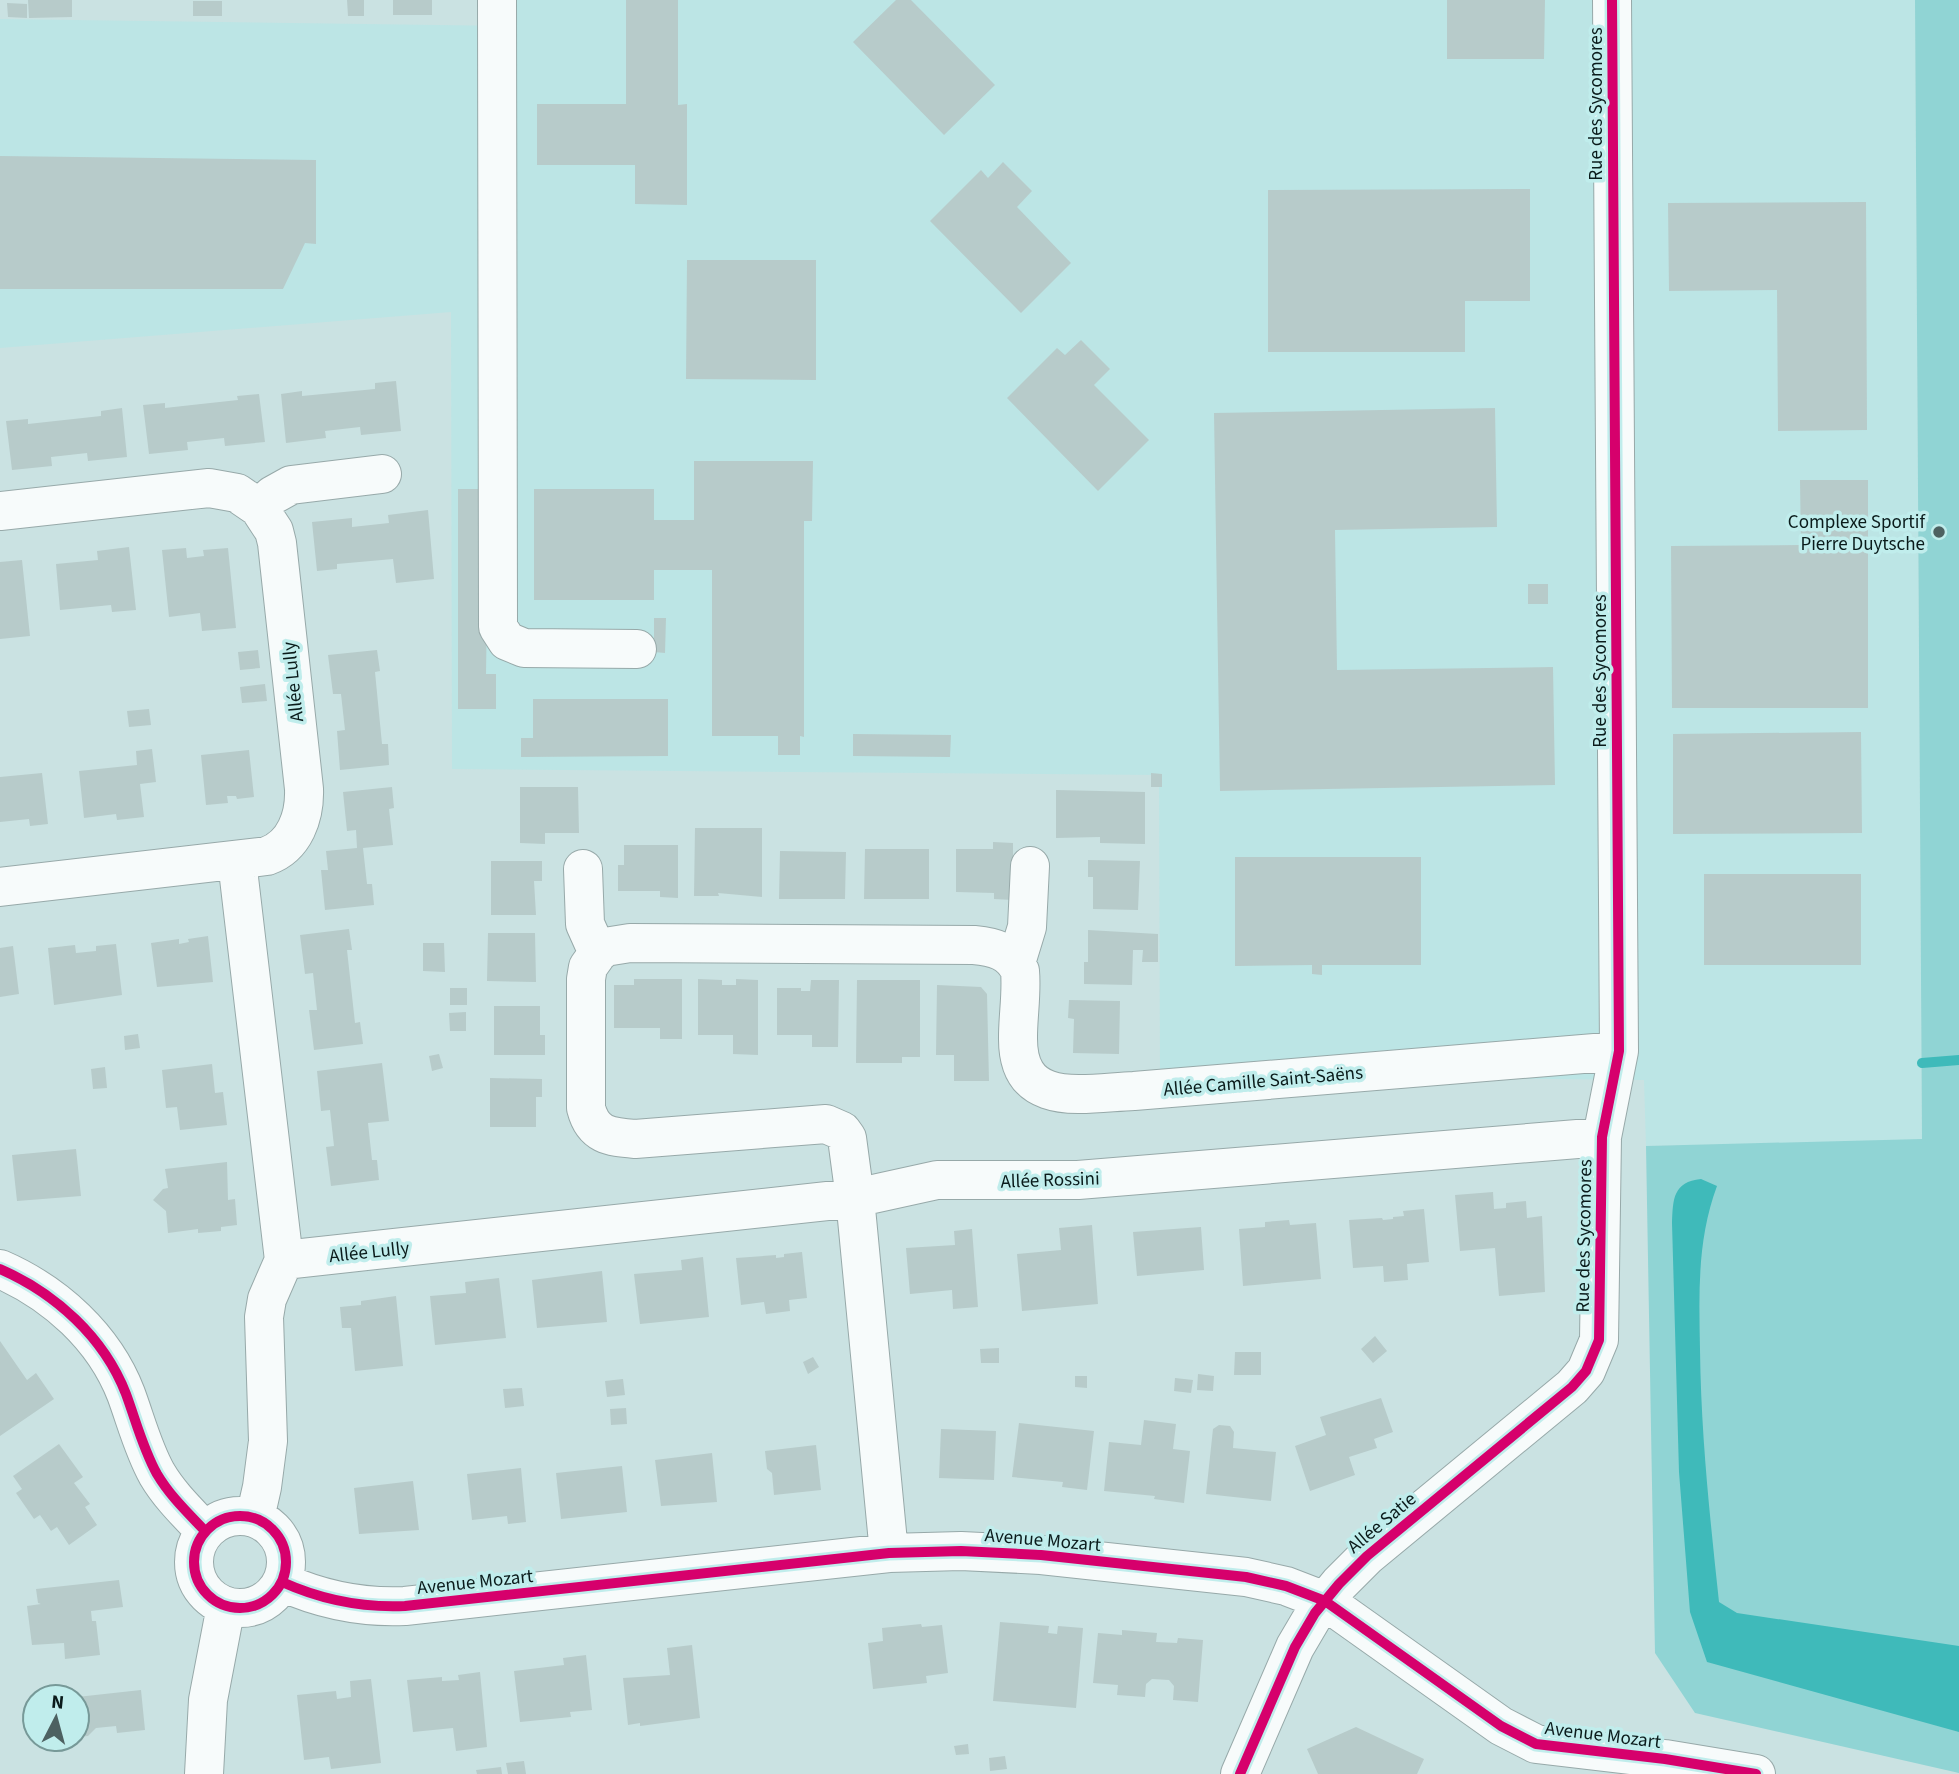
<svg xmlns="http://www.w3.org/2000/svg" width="1959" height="1774" font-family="'Source Sans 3',sans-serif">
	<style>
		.built { fill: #bce5e5 }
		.green { fill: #90d4d4 }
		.water { fill: #3fbaba }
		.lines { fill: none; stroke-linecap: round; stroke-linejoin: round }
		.stream { stroke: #3fbaba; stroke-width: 10 }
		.building { fill: #b7cbca }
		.minor-casing { stroke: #97a9a9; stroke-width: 40 }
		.minor { stroke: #f7fbfb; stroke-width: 38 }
		.cycleway-casing { stroke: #c0edec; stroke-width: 15 }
		.cycleway { stroke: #d6006c; stroke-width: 10 }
		.poi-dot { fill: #4d6161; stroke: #c0edec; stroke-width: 2.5 }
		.labels { text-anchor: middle; stroke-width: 7; stroke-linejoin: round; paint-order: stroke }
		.street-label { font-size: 19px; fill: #0a1b1b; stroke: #c0edec }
		.poi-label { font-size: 19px; fill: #0a1b1b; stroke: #c0edec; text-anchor: end }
	</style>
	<rect width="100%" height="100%" fill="#cae2e2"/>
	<path class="built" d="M513 0H1915L1922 1140 1646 1146 1644 1080 1160 1075 1159 775 452 769 451 312 0 348V19L513 26Z"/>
	<path class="green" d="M1915 0H1959V1773L1695 1713 1655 1653 1646 1146 1922 1139Z"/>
	<path class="water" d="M1701 1179 1717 1186C1697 1240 1699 1293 1700 1350 1701 1435 1710 1518 1719 1602L1737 1613 1959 1646V1732L1707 1662 1690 1612 1679 1472 1672 1223C1673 1199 1673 1182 1701 1179Z"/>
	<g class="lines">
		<path class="stream" d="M1922 1063 1959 1060"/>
	</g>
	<path class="building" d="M28 0H72V17L29 18Z
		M347 0H364V16H348Z
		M393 0H432V15H393Z
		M626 0H678V105L687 104V205L635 204V165H537V104H626Z
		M896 0H911L995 85 944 135 853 42Z
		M1447 0H1545L1544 59H1447Z
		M193 1H222V16H193Z
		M7 3 27 4V18L8 17Z
		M0 156 316 160V244L305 243 283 289H0Z
		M1003 162 1032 191 1017 207 1071 263 1021 313 930 221 981 170 988 178Z
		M1530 189V301H1465V352H1268V190Z
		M1866 202 1867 430 1778 431 1777 290 1669 291 1668 203Z
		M687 260H816V380L686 379Z
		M1081 340 1110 369 1094 385 1149 440 1098 491 1007 398 1057 348 1065 355Z
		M396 381 401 431 361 435 360 427 325 431 326 438 286 443 281 394 302 391V396L375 389V383Z
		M259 394 265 442 225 446 224 438 187 442 188 450 149 454 143 405 165 403V408L201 404 238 400 237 396Z
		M122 408 127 457 88 461 87 453 51 457 52 466 12 470 6 421 28 419V424L101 416V411Z
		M1495 408 1497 527 1335 530 1337 670 1553 667 1555 785 1220 791 1214 413Z
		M694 461H813L812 521H804V737L800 736V755H778V736H712V570H654V600H534V489H654V520H694Z
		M1800 480H1868V708H1672L1671 546 1801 545Z
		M458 489H481L487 607 486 674H496V709H458Z
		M428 510 434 579 396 583 393 559 337 564V569L317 571 312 522 352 518V527L389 523 388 515Z
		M129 547 136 610 112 612 111 605 60 610 56 564 98 560 97 551Z
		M186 548 187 558 204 556 203 550 228 548 236 628 202 631 200 613 169 617 162 550Z
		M22 560 30 636 0 639V562Z
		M1528 584H1548V604H1528Z
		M654 618H666L665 653 654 652Z
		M258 650 260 668 240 670 238 652Z
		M377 650 380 671 375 672 382 744H388L389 765 340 770 337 731 345 730 341 694H333L328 655Z
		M265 684 267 701 242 703 240 687Z
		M533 699H668V756L521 757V738H533Z
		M149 709 151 725 129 727 127 711Z
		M1861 732 1862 833 1673 834V734Z
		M853 734 951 735 950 757 853 756Z
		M152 749 156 782 140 784 144 817 117 820 116 814 84 818 79 771 137 765 136 751Z
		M249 750 254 797 237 799 236 796H227L228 803 206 805 201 755Z
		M42 773 48 824 30 826 29 819 0 822V777Z
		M1151 773 1162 774V787H1151Z
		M392 787 394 808 389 809 393 845 363 848 367 884H372L374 905 325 910 321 870H328L326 851 357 848 356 830 347 831 343 792Z
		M520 787H578L579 833H545V844L520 843Z
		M1056 790 1145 792V844L1100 843V837L1056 838Z
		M695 828H762V897L718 893 719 896H694Z
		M993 842 1013 843V900L994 899V893L956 892V849H993Z
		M624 845H678V898L660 897V891H618V865H624Z
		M865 849H929V899H864Z
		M780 851 846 852 845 899H779Z
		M1235 857H1421V965H1322V975L1312 974V965L1235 966Z
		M1088 860 1140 861 1138 910 1093 909V877H1088Z
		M491 861H542V881H534L536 915H491Z
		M1704 874H1861V965H1704Z
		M349 929 352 950H347L355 1023 360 1022 363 1044 314 1050 309 1010H317L313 973 305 974 300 935Z
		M1088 930 1158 934V962H1142L1143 950H1133L1132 985 1084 984V962H1088Z
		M488 933H535L536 982 487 981Z
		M208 936 213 982 157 987 151 943 179 939V944L189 942 188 939Z
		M423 943H444L445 972 423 971Z
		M116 944 122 995 54 1005 48 948 75 945 76 953 96 951V946Z
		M13 946 19 994 0 997V948Z
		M634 979H682V1039H660V1028H614V985H634Z
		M698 979 722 980V985H736V979L758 980V1055L733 1054V1035H698Z
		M811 980H839L838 1047H812V1035H777V988H801V991H810Z
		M857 980H920V1057H902V1063H856Z
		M937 985 981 987 987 994 989 1081H954V1055H936Z
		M450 988H467V1005H450Z
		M1069 1000 1120 1001 1119 1054 1073 1053 1074 1019 1068 1018Z
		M494 1006H540V1035H545V1055H494Z
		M466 1012V1031H450L449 1013Z
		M138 1034 140 1048 125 1050 124 1036Z
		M439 1054 443 1068 432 1071 429 1056Z
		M382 1063 389 1121 368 1123 372 1160H377L379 1180 331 1186 326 1147 334 1146 330 1110 321 1111 317 1071Z
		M212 1064 215 1093 223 1092 227 1125 180 1130 177 1107 166 1108 162 1070Z
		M105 1067 107 1088 93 1089 91 1069Z
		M490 1078 542 1079V1097H536V1127H490Z
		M76 1149 81 1196 17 1201 12 1155Z
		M227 1162 228 1200 235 1199 237 1225 221 1227V1231L198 1233V1229L168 1233 166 1211 153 1200 163 1189 168 1188 165 1169Z
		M1493 1192 1494 1209 1506 1208V1203L1526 1201 1527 1218 1542 1216 1545 1292 1499 1296 1495 1248 1460 1251 1455 1195Z
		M1424 1209 1429 1262 1407 1264 1408 1280 1384 1282 1383 1266 1353 1268 1349 1220 1382 1218 1383 1220 1393 1219V1217L1404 1216 1403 1211Z
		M1289 1220 1290 1225 1316 1223 1321 1279 1243 1286 1239 1229 1265 1227V1222Z
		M1092 1225 1098 1304 1022 1311 1017 1254 1061 1250 1059 1228Z
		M1201 1227 1204 1270 1137 1276 1133 1232Z
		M972 1229 978 1307 953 1309 952 1290 910 1294 906 1248 955 1245 954 1231Z
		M802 1252 807 1298 789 1300 790 1311 766 1314 764 1302 741 1305 736 1258 776 1255V1258L784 1257V1254Z
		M703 1257 709 1317 640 1324 634 1274 682 1270 681 1260Z
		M602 1271 607 1322 537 1328 532 1280Z
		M499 1278 506 1338 435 1345 430 1296 466 1293 465 1282Z
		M396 1296 403 1366 355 1371 351 1328H342L340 1307 361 1305V1301Z
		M1375 1336 1387 1351 1373 1363 1361 1349Z
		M0 1341 27 1380 36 1373 54 1399 0 1436Z
		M999 1348V1363H981L980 1349Z
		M1235 1352H1261V1375H1234Z
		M813 1357 819 1367 808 1374 803 1362Z
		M1198 1374 1214 1376 1213 1391 1197 1390Z
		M1075 1376H1087V1388L1075 1387Z
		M1175 1378 1193 1380 1191 1393 1174 1391Z
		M623 1379 625 1395 607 1397 605 1381Z
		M522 1388 524 1406 505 1408 503 1389Z
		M1381 1398 1393 1432 1374 1439 1377 1448 1349 1457 1355 1475 1310 1491 1295 1446 1326 1435 1320 1417Z
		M626 1408 627 1424 611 1425 610 1409Z
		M1144 1420 1176 1424 1173 1449 1190 1451 1184 1503 1154 1499 1155 1496 1104 1491 1109 1442 1141 1445Z
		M1019 1423 1094 1431 1087 1490 1062 1487 1063 1482 1012 1477Z
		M1219 1425 1230 1426 1234 1432 1233 1448 1276 1452 1271 1501 1206 1494 1213 1429Z
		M941 1429 996 1431 994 1480 939 1478Z
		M59 1444 83 1477 74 1483 90 1504 85 1507 97 1525 69 1545 57 1527 51 1531 40 1515 34 1519 16 1493 22 1489 13 1476Z
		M816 1445 821 1490 774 1495 772 1473 767 1469 765 1451Z
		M712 1453 717 1502 661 1506 655 1460Z
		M622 1466 627 1512 561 1519 556 1473Z
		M521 1468 526 1522 508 1524 507 1516 472 1520 467 1474Z
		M413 1481 419 1530 359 1534 354 1488Z
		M119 1580 123 1607 91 1611 92 1621H96L100 1655 65 1659 64 1643 32 1645 27 1606 41 1604 38 1603 36 1589Z
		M1000 1622 1049 1626 1048 1633 1057 1634 1058 1626 1083 1628 1076 1708 993 1701Z
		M921 1624 922 1627 942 1625 948 1673 926 1676 927 1683 873 1689 868 1643 883 1641 882 1628Z
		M1122 1630 1157 1633 1156 1642 1177 1643 1178 1638 1203 1640 1198 1702 1173 1700 1174 1686 1169 1680 1152 1679 1146 1684 1145 1697 1117 1695 1118 1685 1093 1683 1098 1633 1122 1635Z
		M692 1645 700 1718 640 1726V1723L628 1725 623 1678 670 1675 667 1648Z
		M586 1655 592 1710 570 1712 571 1717 520 1722 514 1671 564 1665 563 1658Z
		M480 1672 487 1747 456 1751 453 1728 413 1732 407 1680 442 1677V1681L459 1680 458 1675Z
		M371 1679 381 1763 331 1769 329 1757 304 1760 297 1695 336 1691 337 1699 351 1697 350 1681Z
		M141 1690 145 1730 117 1733 116 1726 96 1728 88 1736 77 1737V1697Z
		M1356 1727 1424 1759 1417 1774H1318L1307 1749Z
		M968 1744 969 1754 956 1755 954 1746Z
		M1005 1756 1007 1769 990 1771 989 1758Z
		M524 1761 526 1774H508L506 1763Z
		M501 1767 502 1774H477L476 1770Z"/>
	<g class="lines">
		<defs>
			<path id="minor" d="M497 0 498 627 507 641 524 648 637 649
				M0 511 209 488 237 493 259 508 273 495 291 485 382 474
				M237 861 284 1260
				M0 887 267 856C295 846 305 816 304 789L277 543 274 531 259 508
				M598 953 605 947 630 943 974 945C994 947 1011 951 1020 971 1022 993 1018 1015 1018 1037 1017 1110 1084 1093 1134 1091L1619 1051
				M1016 963 1027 927 1030 866
				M284 1260 855 1198 847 1138 842 1131 826 1124 635 1139C609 1137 593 1135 586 1108V979L588 967 598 953 585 924 583 869
				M0 1269C55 1293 104 1337 126 1394 136 1421 143 1449 157 1474 170 1496 188 1513 205 1531
				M194 1562a46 46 0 1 1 92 0a46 46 0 1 1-92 0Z
				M255 1518 262 1487 268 1441 264 1317 267 1299 284 1260
				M889 1553 855 1198 937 1180H1078L1602 1137
				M282 1582C322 1600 361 1608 405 1606L889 1553 961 1551 1041 1555 1246 1577 1286 1586 1325 1601 1501 1726 1536 1744 1665 1759 1756 1774
				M204 1774 208 1700 226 1606
				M1240 1774 1295 1647 1315 1613 1339 1584 1367 1556 1572 1387 1586 1371 1599 1340 1602 1137 1619 1051 1612 0"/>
		</defs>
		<use href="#minor" class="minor-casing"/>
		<use href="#minor" class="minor"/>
		<defs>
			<path id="cycleway" d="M0 1269C55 1293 104 1337 126 1394 136 1421 143 1449 157 1474 170 1496 188 1513 205 1531
				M194 1562a46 46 0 1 1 92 0a46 46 0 1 1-92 0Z
				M282 1582C322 1600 361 1608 405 1606L889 1553 961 1551 1041 1555 1246 1577 1286 1586 1325 1601 1501 1726 1536 1744 1665 1759 1756 1774
				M1240 1774 1295 1647 1315 1613 1339 1584 1367 1556 1572 1387 1586 1371 1599 1340 1602 1137 1619 1051 1612 0"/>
		</defs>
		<use href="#cycleway" class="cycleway-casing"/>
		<use href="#cycleway" class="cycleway"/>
	</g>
	<circle class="poi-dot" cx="1939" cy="532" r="7"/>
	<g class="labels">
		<g class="street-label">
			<text transform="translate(1595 104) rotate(-90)" y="7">Rue des Sycomores</text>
			<text transform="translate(1599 671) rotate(-90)" y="7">Rue des Sycomores</text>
			<text transform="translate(292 682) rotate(-96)" y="7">Allée Lully</text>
			<text transform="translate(1263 1080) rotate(-5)" y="7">Allée Camille Saint-Saëns</text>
			<text transform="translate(1050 1179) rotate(-2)" y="7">Allée Rossini</text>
			<text transform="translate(1583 1236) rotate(-89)" y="7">Rue des Sycomores</text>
			<text transform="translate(369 1251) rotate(-6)" y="7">Allée Lully</text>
			<text transform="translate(1381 1522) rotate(-40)" y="7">Allée Satie</text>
			<text transform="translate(1043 1539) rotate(5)" y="7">Avenue Mozart</text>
			<text transform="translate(475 1581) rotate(-6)" y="7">Avenue Mozart</text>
			<text transform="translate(1603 1734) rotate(7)" y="7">Avenue Mozart</text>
		</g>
		<g class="poi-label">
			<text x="1925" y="528">Complexe Sportif<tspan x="1925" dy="22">Pierre Duytsche</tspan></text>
		</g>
	</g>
	<g transform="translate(56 1718) rotate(6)"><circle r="33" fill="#c0edec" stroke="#779998" stroke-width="2"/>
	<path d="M0-5L12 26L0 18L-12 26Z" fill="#4d6161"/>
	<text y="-10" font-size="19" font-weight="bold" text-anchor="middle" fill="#0a1b1b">N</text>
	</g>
</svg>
